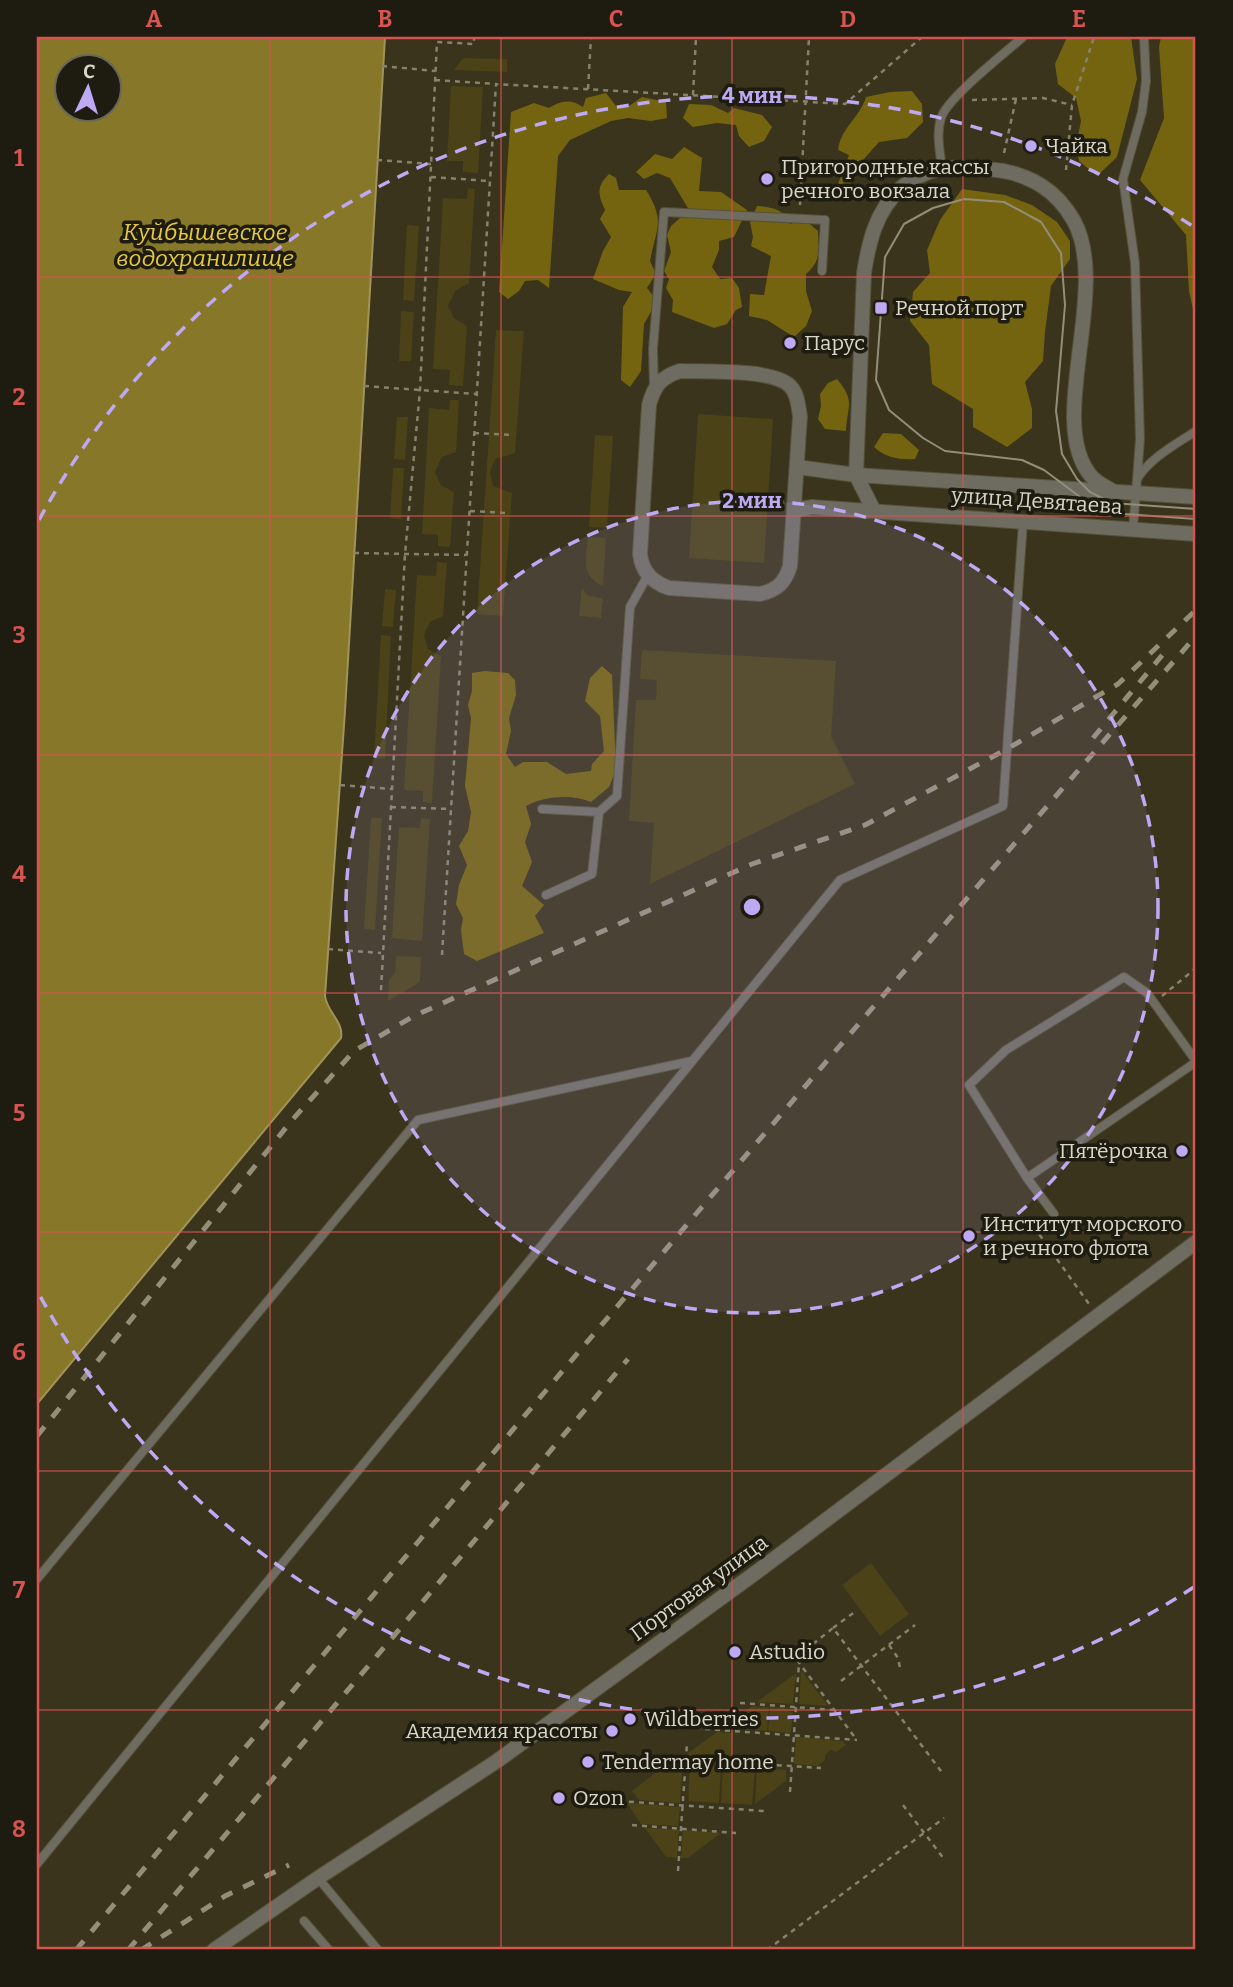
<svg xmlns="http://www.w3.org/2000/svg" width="1233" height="1987" font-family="Bitter,serif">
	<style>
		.green { fill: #4b4217 }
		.forest { fill: #74640f }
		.water { fill: #877729; stroke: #a09459; stroke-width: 2; fill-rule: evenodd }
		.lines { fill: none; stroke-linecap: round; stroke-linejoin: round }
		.service-casing { stroke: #56513a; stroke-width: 10 }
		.minor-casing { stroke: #56513a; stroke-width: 16 }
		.tertiary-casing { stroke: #56513a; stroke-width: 16 }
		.path { stroke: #86826d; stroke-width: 2.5; stroke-dasharray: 5 5; stroke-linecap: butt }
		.service { stroke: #6e6b60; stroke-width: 8 }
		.minor { stroke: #6e6b60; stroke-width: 14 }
		.tertiary { stroke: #6e6b60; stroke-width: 14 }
		.tram { stroke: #928e7a; stroke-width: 2 }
		.rail { stroke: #928e7a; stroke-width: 5; stroke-dasharray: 12 12; stroke-linecap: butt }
		.grid { fill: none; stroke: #d75450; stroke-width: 2; stroke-opacity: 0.55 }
		.ring { fill: none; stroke: #bea9f4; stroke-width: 3.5; stroke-dasharray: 12 9 }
		.poi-dot { fill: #bea9f4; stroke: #1e1c11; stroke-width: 2.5 }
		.labels { text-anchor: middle; stroke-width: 7; stroke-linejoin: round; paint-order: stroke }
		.poi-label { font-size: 21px; fill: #dad7c8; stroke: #1e1c11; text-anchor: start }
		.street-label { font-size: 21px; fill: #dad7c8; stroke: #1e1c11 }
		.water-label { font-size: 23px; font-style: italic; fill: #e5c93e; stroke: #1e1c11 }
		.centre { fill: #bea9f4; stroke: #1e1c11; stroke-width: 3.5 }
		.ring-label { font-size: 21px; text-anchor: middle; font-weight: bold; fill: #bea9f4; stroke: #1e1c11; stroke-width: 7; stroke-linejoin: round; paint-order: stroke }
		.neatline { fill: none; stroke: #d75450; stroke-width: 2.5 }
		.grid-label { font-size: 23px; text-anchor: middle; font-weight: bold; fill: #d75450 }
	</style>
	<rect width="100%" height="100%" fill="#39341b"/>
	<path class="green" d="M467 58 507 59V72L454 70 462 59Z
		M451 86 483 87 478 173 463 172V161H447Z
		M468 188 475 189 469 283 455 291 448 306 454 318 467 326 463 386 449 385 450 370 433 369 443 198 467 199Z
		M407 225 419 226 414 301 403 300Z
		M401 311 414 312 411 361H399Z
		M496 330 524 331 515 453 495 459 490 472 493 486 512 493 503 616 477 614Z
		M450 400H459L456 452 442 457 435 472 441 485 454 492 450 547 438 546V535L422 534 429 408 449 410Z
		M698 414 773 419 764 563 689 558Z
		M397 417H408L405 460 394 459Z
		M595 435 613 436 607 528 589 527Z
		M393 468H404L401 519 390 518Z
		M588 537 606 538 603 586C580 576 586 558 588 537Z
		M437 562 447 563 443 616 430 622 424 635 428 649 441 656 432 803 423 802V791L404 790 417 575 436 576Z
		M582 587 587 595 603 599 601 618 579 616Z
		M385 589 396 590 393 627 382 626Z
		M381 635 391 636 385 759 374 758Z
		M642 650 836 661 831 736 855 784 650 884 654 823 629 821 636 700H656L657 680 640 679Z
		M371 818H382L375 930 364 929Z
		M421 818 430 819 422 941 392 938 399 827 420 828Z
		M396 956 421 957 420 982 388 1001 389 980 395 973Z
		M871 1563 909 1614 880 1636 842 1585Z
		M801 1670 828 1706 799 1704Z
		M796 1673 793 1704 757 1702Z
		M752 1706 769 1707 767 1731 722 1728Z
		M770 1707 793 1709 791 1733 768 1731Z
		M717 1732 733 1733 731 1760 684 1756Z
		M796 1737 843 1741 846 1745 836 1752 831 1750 825 1755V1760L817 1766 794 1764Z
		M672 1760 683 1761 680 1803 639 1800 632 1791Z
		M690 1764 721 1766 719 1803 688 1801Z
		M723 1766 755 1768 752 1805 721 1803Z
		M757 1768 786 1770V1781L755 1804Z
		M627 1803 680 1807 678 1826 641 1824Z
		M645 1828 679 1830 677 1858 666 1857Z
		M683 1830 721 1833 688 1858H681Z"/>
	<path class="forest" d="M1067 37H1131L1137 79 1117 157 1097 176 1079 161 1076 146 1081 121 1076 98 1058 84 1055 64Z
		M1161 37H1196V323L1189 291 1186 235 1140 180 1164 118 1159 47Z
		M912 91 922 104 923 122 907 138 879 142 864 159 849 188 842 193 838 184 849 155 838 150C841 127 859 119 866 97L890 92Z
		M606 93 616 106H629L642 97 666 102 667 118 651 121 628 118 611 121 570 140 558 156 549 288 538 280 525 281 519 291 508 299 499 292 511 112 534 103 549 108C561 100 571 99 583 107L586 98Z
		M689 104 711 105 728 113 734 108 762 115 772 127 764 141 749 147 739 136 736 125 717 123 693 127 683 118Z
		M684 147 702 158 699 191 721 192 747 210 734 237 719 241V250L712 267 720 279 732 278 739 288 742 307 736 310 727 324 714 328 672 312 673 300 666 288 669 279 664 271 671 252 667 235 671 226 689 210 670 178 657 173 644 179 636 172 655 154 672 159Z
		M609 174 616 178 619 190H646C666 222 656 228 650 261L656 274 647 288 657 301 644 324 641 371 630 387 621 380 623 307 632 292 619 290 593 279 603 251 611 237 600 219 605 210C598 194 596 187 609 174Z
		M962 189 1005 195 1032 205 1057 222 1070 241V259L1051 286 1045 332 1043 361 1025 382 1032 409V428L1007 447 973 427V409L932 384 929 345 910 321 913 292 930 273 927 250 940 220Z
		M757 206C772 207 784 209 790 224L804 219 818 231C819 251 821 261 806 274V291L812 311 806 326 794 337 767 320 749 316 750 294 764 295 771 256 751 246 753 237 750 222Z
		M837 379C856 402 847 405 846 431L825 429 818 419 821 406 820 394 828 383Z
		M883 433 901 434 919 450 915 459C900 460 886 458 874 447Z
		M602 666 612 675 616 770 609 787 591 802C571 794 545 796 526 806L531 824 525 842 532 862 522 886 544 905 535 916 544 933 477 961 464 954 461 930 463 918 456 904 459 885 467 865 459 846 468 831 471 812 465 786 471 718 468 705 472 691V673L485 671 508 673 515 680 516 695 509 718 511 731 506 754 515 767 523 762H547L566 774 591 771 592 764 604 751 600 716 585 701 590 678Z"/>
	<path class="water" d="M37 37H385L345 711 325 996C327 1012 344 1022 341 1038L37 1404ZM66 66H108V108H66Z"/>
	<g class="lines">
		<defs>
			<path id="service" d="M942 168C940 152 936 134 941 118 947 98 1005 53 1023 37
				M654 388 653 349 664 212 825 220 822 271
				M1137 479 1140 439 1135 263 1123 179 1142 112 1146 81 1144 37
				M1133 529 1137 479C1150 458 1176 444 1196 431
				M542 809 599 812
				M546 895 592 874 599 812 617 796 630 607 648 575
				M1027 1178 1196 1062
				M1054 1214 1027 1178 969 1085 1006 1050 1124 977 1147 993 1196 1061
				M37 1579 418 1120 692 1061
				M37 1864 840 880 1003 806 1023 522
				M318 1878 378 1950
				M304 1921 329 1950"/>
			<path id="minor" d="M874 511 856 475 864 273C869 241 876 211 901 188 911 179 927 172 939 169 949 166 997 169 1008 172 1018 174 1033 180 1042 186 1056 195 1066 207 1074 221 1111 290 1045 422 1091 476 1097 483 1106 487 1113 491
				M214 1950 318 1878 497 1761 758 1571 1196 1242"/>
			<path id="tertiary" d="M680 371C706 372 771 369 789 385 798 393 798 406 800 416L790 566C785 583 777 590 760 594L669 588C652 582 642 572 640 554L649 405C654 386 661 377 680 371Z
				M797 467 856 475 1196 497
				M795 510 812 507 1196 534"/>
		</defs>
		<use href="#service" class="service-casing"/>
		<use href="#minor" class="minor-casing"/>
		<use href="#tertiary" class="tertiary-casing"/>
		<path class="path" d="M382 66 435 71
			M435 80 496 84
			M588 89 591 37
			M693 95 696 37
			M972 100 1043 98 1072 105
			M1004 153 1016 99
			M377 160 431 164
			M1066 170 1072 105 1094 37
			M431 177 490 181
			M800 205 809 37
			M364 386 476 394
			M474 433 512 435
			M470 511 507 513
			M354 553 466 555
			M340 785 392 789
			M391 807 451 809
			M328 949 381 953
			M442 955 496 84 845 104 922 37
			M381 990 405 554 420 390 437 42 474 44V37
			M1162 996 1196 968
			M1043 1221 1034 1227 1089 1304
			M833 1628 856 1611
			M813 1644 833 1628 944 1775
			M889 1645 898 1658 900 1668
			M797 1660 856 1739
			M841 1681 915 1625
			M740 1703 834 1710
			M705 1729 857 1740
			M667 1758 821 1768
			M790 1792 799 1663
			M619 1801 764 1811
			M903 1805 944 1859
			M632 1825 736 1833
			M678 1871 687 1743
			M658 1950H674
			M767 1950 944 1818"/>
		<use href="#service" class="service"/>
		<use href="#minor" class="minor"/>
		<use href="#tertiary" class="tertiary"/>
		<path class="tram" d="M1196 509 1112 503 1090 492 1077 479 1062 454 1056 411 1065 305 1061 253 1041 222 1004 202 964 199 933 208 904 224 885 257 876 380 889 410 923 438 945 451 1022 460 1044 470 1095 508 1110 513 1196 519"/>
		<path class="rail" d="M1093 738 1169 647
			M37 1436 293 1119 354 1051 414 1016 752 864 865 825 1007 749 1118 684 1196 610
			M76 1950C445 1508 816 1068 1196 636
			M128 1950 628 1359
			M141 1950 225 1896 289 1865"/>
	</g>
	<path class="grid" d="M270 37V1950M501 37V1950M732 37V1950M963 37V1950M37 277H1196M37 516H1196M37 755H1196M37 993H1196M37 1232H1196M37 1471H1196M37 1710H1196"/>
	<circle cx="752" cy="907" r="406" fill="#bea9f4" fill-opacity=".12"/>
	<g class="ring">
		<circle cx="752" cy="907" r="406"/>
		<path d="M1194 1587A811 811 0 0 1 39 1294M39 520A811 811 0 0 1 1194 227"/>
	</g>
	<g class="poi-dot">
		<circle cx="1031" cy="146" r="7"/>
		<circle cx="767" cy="179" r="7"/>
		<rect x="874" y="301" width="14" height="14" rx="3.5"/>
		<circle cx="790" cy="343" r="7"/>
		<circle cx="1182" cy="1151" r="7"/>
		<circle cx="969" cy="1236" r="7"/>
		<circle cx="735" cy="1652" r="7"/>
		<circle cx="630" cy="1719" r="7"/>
		<circle cx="612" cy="1731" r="7"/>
		<circle cx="588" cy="1762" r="7"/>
		<circle cx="559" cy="1798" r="7"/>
	</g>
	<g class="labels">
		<g class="poi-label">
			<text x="1045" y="153">Чайка</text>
			<text x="781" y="174">Пригородные кассы<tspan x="781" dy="24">речного вокзала</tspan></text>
			<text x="895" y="315">Речной порт</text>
			<text x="804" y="350">Парус</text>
			<text x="1168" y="1158" text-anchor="end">Пятёрочка</text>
			<text x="983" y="1231">Институт морского<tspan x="983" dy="24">и речного флота</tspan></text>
			<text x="749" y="1659">Astudio</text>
			<text x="644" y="1726">Wildberries</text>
			<text x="598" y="1738" text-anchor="end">Академия красоты</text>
			<text x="602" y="1769">Tendermay home</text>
			<text x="573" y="1805">Ozon</text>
		</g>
		<g class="street-label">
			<text transform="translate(1037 501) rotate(4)" y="7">улица Девятаева</text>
			<text transform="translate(699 1588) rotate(-36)" y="7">Портовая улица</text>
		</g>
		<g class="water-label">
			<text x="205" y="240">Куйбышевское<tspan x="205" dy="26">водохранилище</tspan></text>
		</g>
	</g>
	<circle cx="752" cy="907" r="10" class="centre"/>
	<g class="ring-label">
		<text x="752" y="103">4 мин</text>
		<text x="752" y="508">2 мин</text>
	</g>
	<rect width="1233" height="1987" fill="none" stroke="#1e1c11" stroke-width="77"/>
	<g transform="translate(88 88) rotate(4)"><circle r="33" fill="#1e1c11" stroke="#69675a" stroke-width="2"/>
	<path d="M0-5L12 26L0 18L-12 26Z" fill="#bea9f4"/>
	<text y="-10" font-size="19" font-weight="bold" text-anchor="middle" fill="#dad7c8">С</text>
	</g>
	<rect x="38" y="38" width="1156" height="1910" class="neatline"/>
	<g class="grid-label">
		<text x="154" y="27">A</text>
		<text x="385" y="27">B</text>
		<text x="616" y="27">C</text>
		<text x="848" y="27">D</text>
		<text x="1079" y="27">E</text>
		<text x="19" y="166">1</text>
		<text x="19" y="405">2</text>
		<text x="19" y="643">3</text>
		<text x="19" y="882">4</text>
		<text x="19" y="1121">5</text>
		<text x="19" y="1360">6</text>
		<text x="19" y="1598">7</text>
		<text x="19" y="1837">8</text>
	</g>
</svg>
